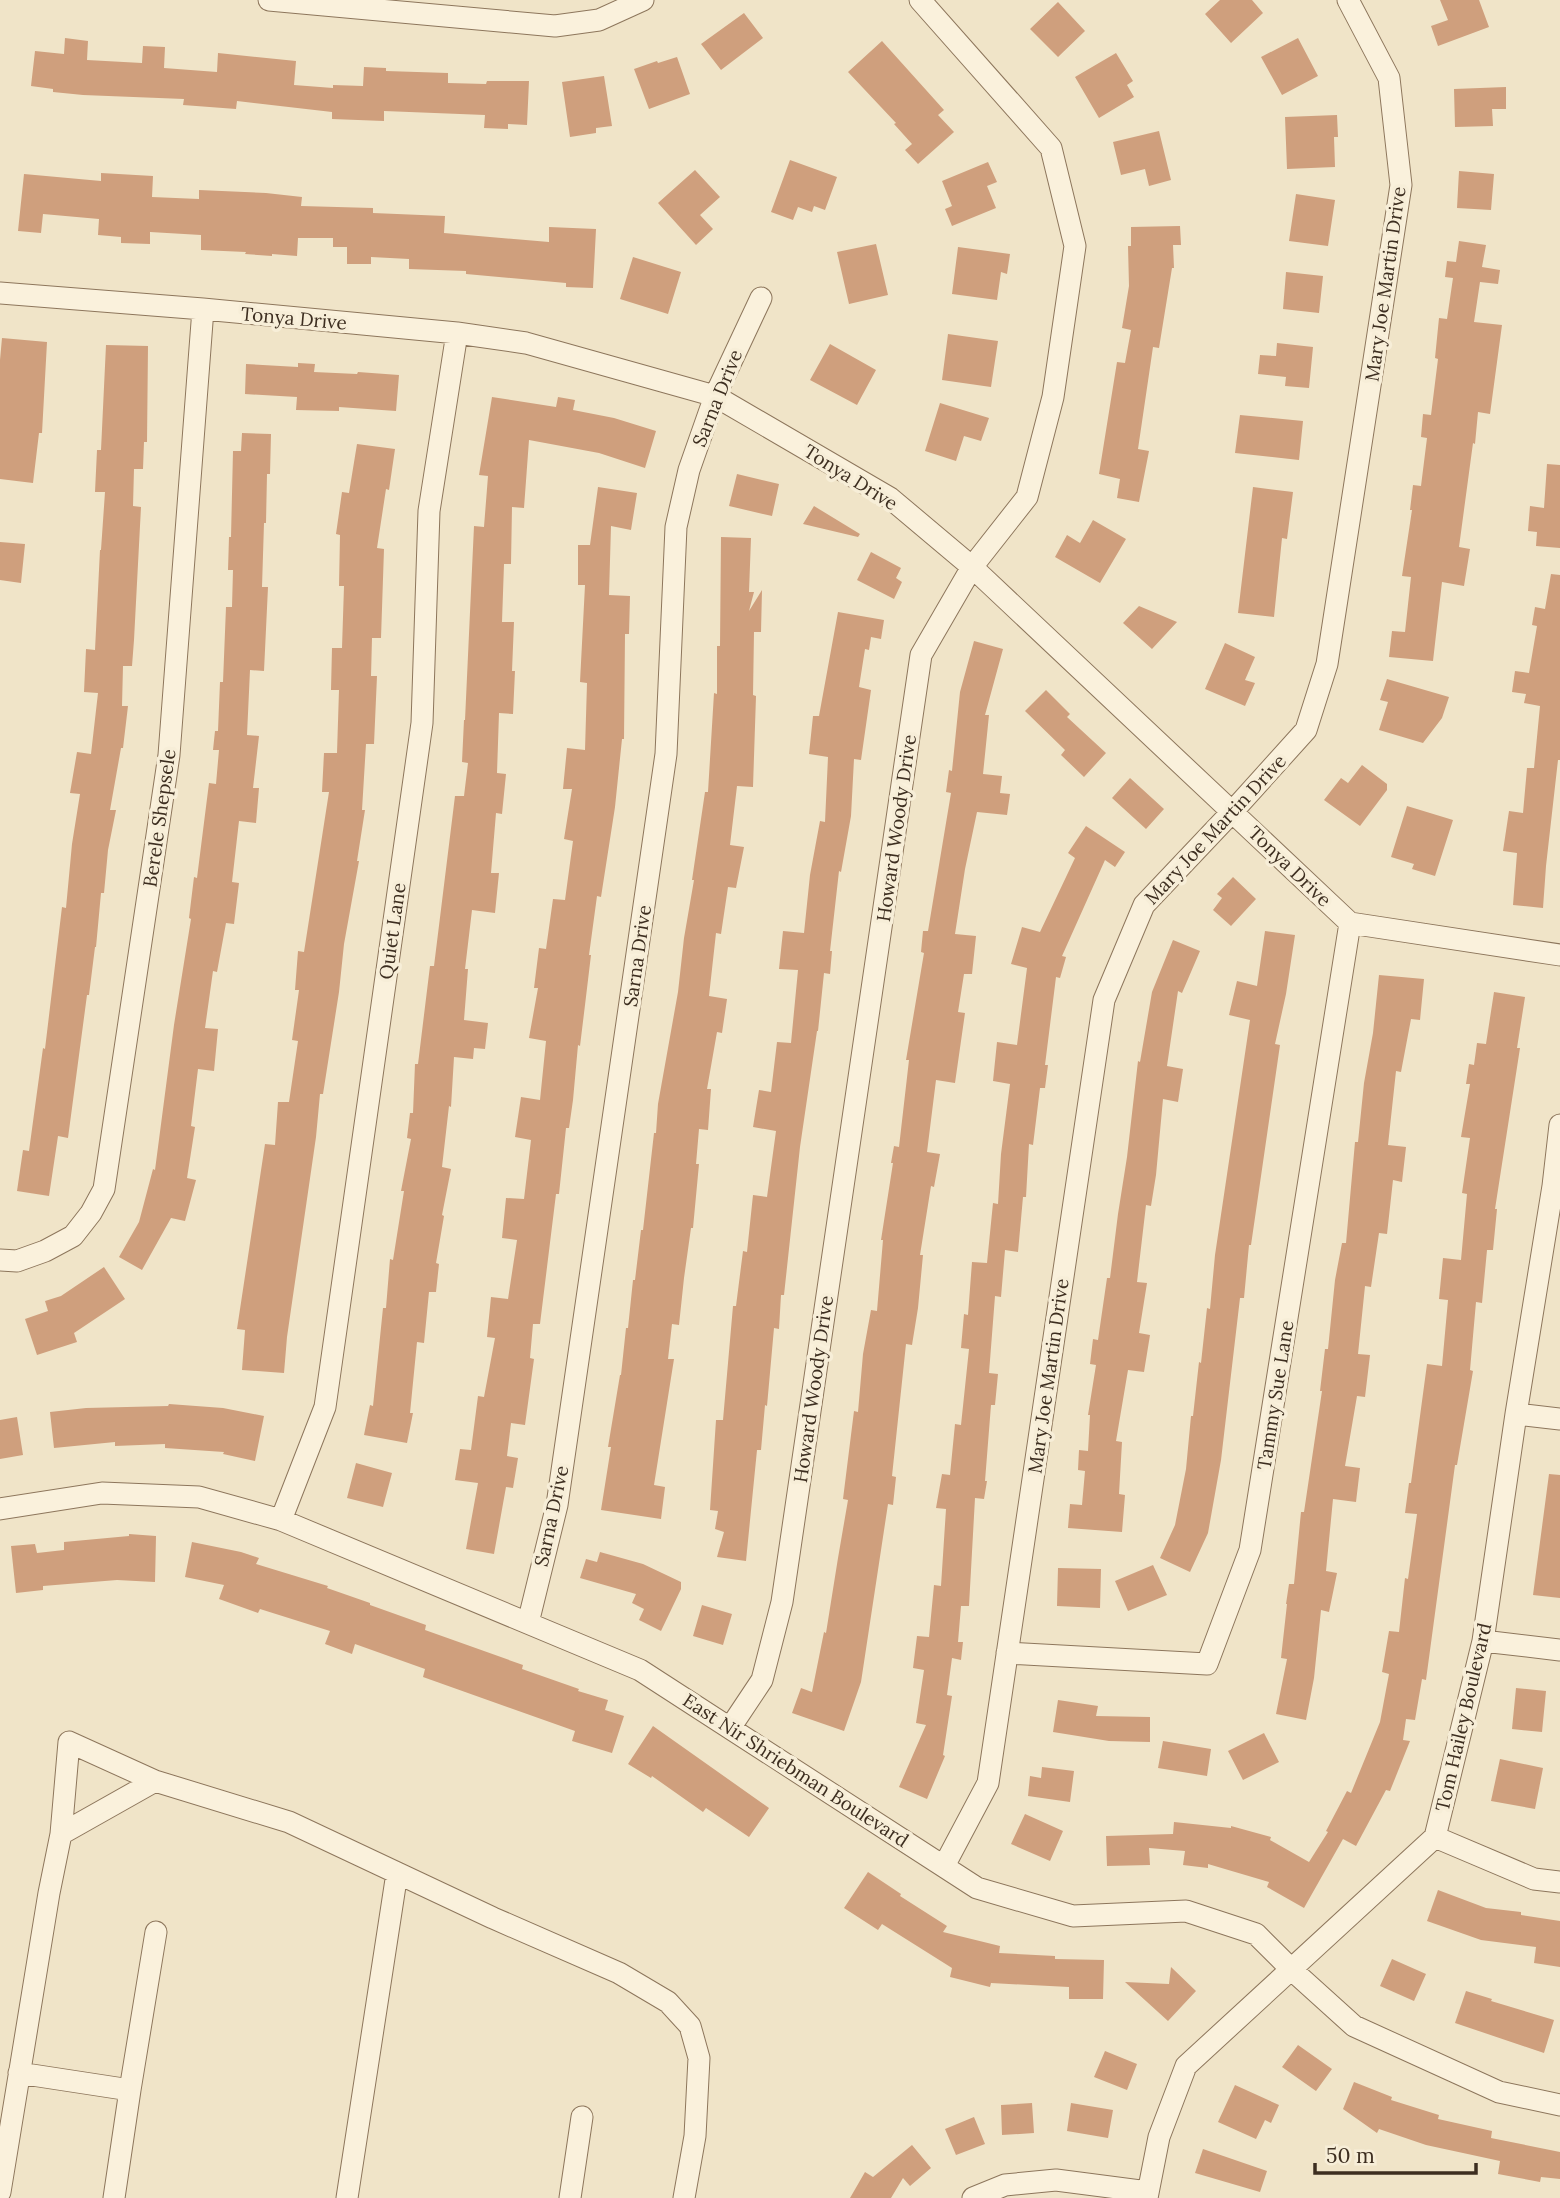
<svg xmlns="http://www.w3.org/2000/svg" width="1560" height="2198" font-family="Lora,serif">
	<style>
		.building { fill: #cf9f7d }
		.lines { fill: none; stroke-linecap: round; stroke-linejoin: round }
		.street-casing { stroke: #8d765c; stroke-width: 23 }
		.street { stroke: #faf1dc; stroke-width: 21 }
		.labels { text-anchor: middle; stroke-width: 7; stroke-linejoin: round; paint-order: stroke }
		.street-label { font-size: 19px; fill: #3d2e20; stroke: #f7eed8 }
	</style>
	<rect width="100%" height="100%" fill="#f0e4c8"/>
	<path class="building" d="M1220 0H1252L1263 13 1231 43 1205 14Z
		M1440 0H1479L1489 27 1438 46 1431 26 1448 20Z
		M1058 2 1085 31 1058 57 1030 29Z
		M744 13 763 38 721 70 701 44Z
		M65 38 88 41 87 60 142 63 143 46 165 47 164 68 217 72 218 53 296 61 294 85 333 88V85L363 86 364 67 386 68V71L448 73V83L486 84 487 81H529L527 125 508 124V129L484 128 485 115 384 111V121L332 119V112L237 101 236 109 183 105 184 99 83 95 53 92V89L31 86 35 51 64 54Z
		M1298 38 1318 76 1282 95 1261 57Z
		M882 41 944 110 938 115 954 132 918 164 905 150 912 144 894 124 896 123 848 72Z
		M1116 53 1133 81 1127 85 1134 97 1099 118 1075 77Z
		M677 57 690 94 649 109 634 69 657 61 658 63Z
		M604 76 612 126 596 128V133L570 137 562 82Z
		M1506 87V109H1492L1493 126 1455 127 1454 89Z
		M1337 115 1338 137H1334L1335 167 1287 169 1285 117Z
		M1159 131 1171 180 1149 186 1145 169 1121 175 1113 142Z
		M790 160 837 177 825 210 814 206 812 212 798 207 793 220 771 212Z
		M988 162 997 182 987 186 996 208 952 226 945 209 952 206 942 181Z
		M695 170 720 197 700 215 713 229 696 245 658 203Z
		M1459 171 1494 174 1491 210 1457 208Z
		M101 173 153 176 152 197 199 199V190L266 193 302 197 301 206 373 208V213L445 216 444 233 549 242V227L596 229 593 288 566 287V283L466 274V271L409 269V259L371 257V264H347V247H333V238H298L297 256 272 254V256L245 254 246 252 201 250V235L150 232V244L121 243V237L98 235 99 219 43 214 41 233 18 231 24 174 101 181Z
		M1296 194 1335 200 1328 246 1289 241Z
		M1180 226 1181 245H1173L1174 268H1172L1159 348 1153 347 1138 449 1149 451 1139 502 1117 498 1120 479 1099 474 1117 362 1125 363 1131 330 1122 328 1129 286 1128 246H1131V227Z
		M1459 241 1486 245 1482 267 1500 270 1498 284 1480 282 1474 322 1502 325 1490 414 1478 412 1475 444 1473 443 1459 547 1470 549 1464 586 1442 582 1433 661 1389 657 1392 631 1405 632 1411 577 1402 576 1412 510H1410L1413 485 1421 486 1427 438 1421 437 1423 414 1431 415 1438 359 1435 358 1439 318 1447 319 1453 278 1445 277 1447 261 1456 262Z
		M876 244 888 295 849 304 837 252Z
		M958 247 1010 254 1007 274 1001 272 997 300 952 294Z
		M633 257 681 272 668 314 620 299Z
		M1286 272 1323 276 1319 313 1283 309Z
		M948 334 998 341 991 387 942 380Z
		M2 338 47 342 42 433H39L33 483 0 479V360Z
		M1277 343 1313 347 1309 388 1285 386 1286 377 1258 374 1260 355 1276 356Z
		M830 344 876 370 857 405 810 380Z
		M106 345 148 346 147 442H144L143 469H134L133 506 141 507 134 640 132 666H123L122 706H128L123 748H121L110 810H116L108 850 104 893H101L96 947H95L89 995H87L68 1138 58 1136 49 1196 17 1191 23 1150 29 1151 43 1048 45 1049 62 907 66 908 72 844 80 794 70 793 77 752 91 754 98 693 84 692 86 649 95 650 100 550H101L105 492H95L97 450H101Z
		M298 363 315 364 314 372 357 374 358 372 399 375 396 411 339 407V411L296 410 297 397 245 394 246 364 298 367Z
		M492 397 556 407 558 397 575 400 573 410 614 418 656 431 645 468 599 453 529 440 524 508 512 507 511 564H504L502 622H514L512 671H515L513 714 499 713 497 773 506 774 502 814 496 813 491 873H499L495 913 472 910 465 969H468L464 1020 488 1023 485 1049 474 1048 473 1059 454 1057 451 1107 449 1106 442 1167 451 1169 442 1215 444 1216 436 1263 439 1264 436 1292H429L424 1343 417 1342 410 1413H413L407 1443 364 1435 370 1405 373 1406 383 1308H386L390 1259 393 1260 404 1191H401L411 1139 407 1138 410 1113H413L415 1064H418L430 966H434L455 796H464L468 763 462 762 464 720H465L474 526 484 527 488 476 479 475Z
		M940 403 989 418 981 441 964 436 956 461 925 451Z
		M1240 415 1303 421 1299 460 1235 453Z
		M242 433 271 434 270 474H267L266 523H264L262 587H268L264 671 250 670 247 735 259 736 253 788H259L256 823 239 821 232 882 239 883 234 924 226 923 217 972 213 971 205 1028 218 1029 214 1071 198 1069 191 1126 195 1127 187 1178 196 1180 185 1221 171 1218 142 1270 119 1257 139 1222 153 1169 155 1170 174 1025 191 919 189 918 194 877 197 878 209 783 216 784 219 750H213L215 731H218L220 682H223L226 607H232L233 570H228L229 537H231L233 451H241Z
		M357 444 395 449 389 490 386 489 377 548 384 549 381 638H372L371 676H377L374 744H366L362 810H365L357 861H359L344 944 339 992 323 1094H320L316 1137 287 1337 284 1373 242 1370 245 1330 237 1329 265 1144 275 1145 278 1102H289L298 1041 292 1040 299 990H295L298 951 304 952 329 792H322L324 753H337L339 690H331L332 648H342L344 586H339L340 535 336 534 342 492 349 493Z
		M1547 464 1560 465V548L1536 546 1537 532 1528 531 1530 506 1544 508Z
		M737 474 779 484 772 516 729 506Z
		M598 487 637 493 631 530 611 526 609 595 630 596 629 634H625L624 739H622L615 807 601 897 597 896 589 955H591L585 1005 580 1046 578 1045 573 1100 569 1128H566L559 1194H556L540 1324H533L530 1358 534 1359 525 1425 511 1423 507 1456 518 1458 513 1488 506 1487 494 1554 466 1549 478 1483 455 1480 460 1449 471 1450 478 1396 484 1397 495 1338 487 1337 491 1297 508 1299 517 1240 502 1238 506 1198 524 1199 531 1140 515 1137 521 1097 540 1100 546 1041 529 1038 538 988H534L539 948 546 949 553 899 565 900 573 841 564 839 572 789H563L567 748 585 750 587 683 580 682 585 585H578V545H590Z
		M1253 487 1293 492 1287 539 1282 538 1274 617 1238 613Z
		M814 506 860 534 858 537 803 524Z
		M1093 520 1126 539 1100 583 1055 557 1067 535 1080 543Z
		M721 537 751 538 749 592H754L749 611 762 590 761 632H754L753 695 756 696 753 787 737 786 730 845 744 847 736 888 728 887 721 934 716 933 709 996 727 999 722 1033 717 1032 707 1089H711L708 1130 699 1129 696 1164H699L693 1228H691L684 1278 679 1325 672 1324 668 1359H674L654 1485 665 1487 661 1519 601 1510 611 1447H608L620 1375H621L626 1328H628L633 1280H635L641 1230H643L654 1133H656L658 1104 678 992 684 938 694 880H692L705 792H708L714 693 717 694V646H720Z
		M0 542 25 544 21 583 0 580Z
		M871 552 901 568 896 578 902 582 894 599 857 580Z
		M1551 574 1560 575V760H1558L1546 866 1543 908 1513 905 1517 853 1503 851 1509 811 1523 813 1527 768H1534L1540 706 1524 703 1526 694 1512 692 1515 671 1529 673 1537 626 1532 625 1535 607 1545 609Z
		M1139 606 1177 622 1152 649 1123 623Z
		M838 612 884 620 881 639 871 637 869 650 865 649 859 687 871 690 861 760 854 759 851 816 841 872 839 871 830 951H832L830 974 824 973 818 1031H817L800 1147 784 1295H781L779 1329 774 1328 767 1406 765 1405 761 1450H757L746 1561 717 1557 724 1532 715 1529 718 1511 710 1510 716 1420H723L733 1306H736L743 1251 747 1252 753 1195 767 1197 776 1131 753 1127 759 1090 771 1092 777 1042 791 1043 798 970 779 969 783 931 804 933 810 875 820 821 825 822 828 757 809 754 813 716H819Z
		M974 641 1003 649 985 715H989L983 774 1002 776 1000 793 1010 794 1007 815 977 812 965 869 955 934 976 936 972 974H964L958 1012 965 1013 955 1083 936 1080 927 1152 940 1154 934 1187 931 1186 920 1255H923L918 1308 912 1345 906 1344 892 1476 896 1477 893 1505 888 1504 861 1682 844 1731 792 1713 801 1688 812 1692 824 1632 826 1633 838 1558 848 1500 843 1499 854 1411 858 1412 863 1354 871 1310 877 1311 883 1240H881L893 1163H891L894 1146 899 1147 909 1060H906L924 953 921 952 923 931H928L951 793 946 792 949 770 952 771 960 692Z
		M1225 643 1255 657 1245 680 1255 683 1245 706 1205 689Z
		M1387 679 1449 697 1442 718 1423 743 1379 730 1388 702 1380 700Z
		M1046 690 1070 714 1067 717 1106 753 1084 777 1061 755 1065 750 1025 711Z
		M1362 765 1387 784V790L1360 826 1324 800 1341 778 1348 783Z
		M1130 778 1164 809 1146 829 1112 798Z
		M1407 806 1453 820 1435 876 1412 869 1414 864 1391 857Z
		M1086 826 1125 852 1115 867 1105 860 1062 956 1066 957 1060 978 1056 977 1045 1065H1048L1045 1088H1040L1033 1145 1029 1144 1026 1197H1023L1018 1252 1005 1250 1001 1297 995 1296 989 1373 998 1374 995 1405H991L985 1481H987L984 1499 975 1498 969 1606H961L958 1642H963L961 1660 952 1658 947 1695 952 1696 943 1755 945 1756 927 1799 899 1787 926 1725 916 1723 924 1670 913 1668 917 1636 929 1637 934 1585 941 1586 946 1509 936 1508 942 1474 950 1475 955 1424 961 1425 969 1349 961 1348 964 1314 968 1315 972 1262 987 1263 993 1203 998 1204 1001 1154 1010 1084 993 1081 997 1042 1017 1045 1027 968 1011 964 1022 927 1040 932 1075 858 1068 853Z
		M1233 877 1256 899 1231 926 1213 910 1222 898 1217 894Z
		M1265 931 1295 935 1286 994 1275 1044 1280 1045 1251 1245H1249L1244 1298H1240L1221 1460 1208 1533 1190 1572 1160 1558 1175 1525 1186 1469 1191 1416H1193L1199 1362 1201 1363 1207 1308 1210 1309 1215 1255 1250 1020 1229 1015 1237 981 1257 986Z
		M1173 940 1200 951 1182 993 1178 991 1167 1066 1183 1069 1178 1102 1163 1099 1156 1175 1151 1206 1146 1205 1137 1282 1147 1283 1139 1333 1150 1335 1144 1372 1128 1370 1116 1441 1122 1442 1119 1494 1125 1495 1122 1532 1068 1528 1070 1504 1082 1505 1085 1471 1078 1470 1079 1450 1088 1451 1090 1415H1088L1096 1365 1090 1364 1093 1339 1098 1340 1107 1278H1110L1118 1214 1127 1157 1138 1061 1140 1062 1152 992Z
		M1379 975 1424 979 1420 1020 1411 1019 1401 1072 1396 1071 1388 1145 1406 1147 1402 1182 1393 1180 1387 1234 1379 1233 1371 1287 1365 1286 1358 1354 1370 1355 1365 1397 1357 1396 1345 1466 1360 1468 1356 1502 1333 1499 1326 1571 1337 1573 1329 1612 1321 1610 1314 1678 1306 1720 1276 1714 1287 1659 1281 1658 1287 1604H1286L1289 1584H1294L1301 1512H1304L1322 1391H1320L1325 1349H1328L1335 1280 1342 1243H1346L1355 1142H1358L1364 1083 1373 1033Z
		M1494 992 1525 997 1517 1048H1520L1495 1209H1497L1493 1250H1487L1482 1303 1476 1302 1470 1370 1473 1371 1457 1465H1455L1426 1680 1422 1679 1415 1720 1406 1719 1403 1740 1410 1741 1390 1791 1386 1790 1356 1846 1343 1839 1304 1908 1267 1887 1269 1882 1208 1864V1868L1183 1865 1185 1851 1149 1848 1150 1865 1107 1866 1106 1836 1173 1834 1174 1822 1231 1828V1826L1271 1837 1270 1840 1309 1862 1328 1832 1326 1831 1347 1791 1351 1793 1380 1722 1389 1674 1382 1672 1389 1631 1399 1632 1405 1578 1408 1579 1417 1514 1405 1513 1409 1483H1411L1427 1364 1442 1366 1448 1300 1439 1299 1443 1258 1461 1260 1467 1194 1462 1193 1470 1138 1461 1137 1470 1084H1466L1469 1064 1474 1065 1477 1043 1486 1044Z
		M104 1267 125 1299 74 1333 77 1342 37 1355 25 1319 48 1311 45 1301 61 1296Z
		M169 1404 223 1408 264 1416 255 1461 223 1454 224 1452 165 1448V1444L115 1446V1442L54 1448 50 1412 86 1408 168 1406Z
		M17 1417 23 1455 0 1459V1420Z
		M356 1463 392 1473 383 1507 347 1498Z
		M1549 1474 1560 1475V1598L1533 1595Z
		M129 1534 156 1536 155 1582 117 1580 43 1586V1590L16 1593 11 1546 35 1544 37 1553 64 1550V1542L129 1536Z
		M192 1542 241 1552 259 1558 256 1564 328 1586 327 1588 370 1603V1605L426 1625 425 1630 523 1665 522 1669 579 1689 578 1691 608 1700 605 1710 624 1716 612 1753 572 1741 575 1731 423 1677 425 1669 355 1644 352 1654 325 1644 330 1631 260 1609 258 1613 219 1599 224 1585 185 1577Z
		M600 1552 643 1564 681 1582V1589L661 1631 639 1620 644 1609 632 1603 636 1594 580 1578 586 1559 597 1562Z
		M1153 1565 1167 1595 1128 1611 1115 1581Z
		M1058 1568 1101 1569 1100 1608 1057 1606Z
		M702 1605 732 1614 723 1645 693 1636Z
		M1516 1688 1546 1691 1542 1732 1512 1729Z
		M1058 1700 1098 1706 1096 1716 1150 1717V1742L1109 1741 1053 1732Z
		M653 1726 769 1808 749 1837 706 1808 703 1812 652 1776 651 1778 628 1764Z
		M1264 1733 1279 1762 1243 1780 1228 1751Z
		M1163 1741 1211 1749 1207 1776 1158 1768Z
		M1500 1759 1543 1768 1535 1809 1491 1801Z
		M1042 1767 1074 1771 1070 1802 1028 1796 1030 1776 1041 1778Z
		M1025 1814 1063 1831 1050 1861 1011 1844Z
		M868 1872 901 1894 900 1896 947 1926 943 1932 1000 1946 999 1953 1055 1956V1959L1104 1960 1103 1999H1069V1987L991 1983 990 1987 950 1977 952 1968 882 1924 878 1930 844 1908Z
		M1438 1890 1486 1908 1521 1912V1915L1560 1921V1967L1534 1963 1536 1947 1481 1940 1427 1921Z
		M1392 1959 1426 1974 1414 2001 1380 1986Z
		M1171 1967 1196 1991 1168 2021 1125 1982 1169 1984Z
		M1466 1991 1492 1999 1491 2001 1554 2020 1544 2053 1455 2023Z
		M1298 2045 1332 2069 1316 2091 1282 2067Z
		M1105 2051 1137 2064 1127 2090 1094 2077Z
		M1354 2082 1392 2097 1391 2100 1439 2115 1438 2119 1492 2131 1491 2138 1560 2152V2179L1541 2177 1540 2182 1498 2174 1500 2161 1426 2145 1379 2129 1377 2133 1343 2109Z
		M1235 2085 1279 2105 1271 2123 1265 2120 1256 2139 1218 2122Z
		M1032 2103 1034 2133 1002 2135 1001 2105Z
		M1071 2103 1113 2110 1108 2138 1067 2131Z
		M974 2117 985 2144 956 2155 945 2129Z
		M912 2145 931 2168 910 2186 903 2178 891 2198H850L865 2172 873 2177Z
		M1203 2149 1267 2171 1260 2192 1195 2173Z"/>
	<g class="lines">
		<defs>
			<path id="street" d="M269 0 555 26 599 20 643 0
				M0 293 203 309 457 333 526 343 715 396 890 498 972 567 1350 923 1560 955
				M0 1260 17 1261 45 1251 73 1236 91 1213 104 1189 169 755 203 309
				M1516 1414 1560 1419
				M0 1509 102 1493 199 1497 281 1520 640 1670 977 1888 1073 1916 1186 1911 1256 1934 1292 1970 1354 2026 1499 2092 1560 2105
				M281 1520 325 1407 422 723 429 511 457 333
				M528 1623 557 1505 666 754 676 527 689 470 715 396 761 298
				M1483 1641 1560 1650
				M1007 1653 1207 1664 1250 1550 1350 923
				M730 1728 762 1680 782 1602 921 655 972 567 1027 497 1053 397 1075 246 1051 148 920 0
				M61 1834 155 1781
				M1435 1837 1534 1879 1560 1882
				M944 1866 988 1783 1104 1000 1144 905 1233 811 1306 730 1327 664 1401 185 1389 78 1348 0
				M19 2073 130 2090 156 1932
				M0 2192 49 1893 61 1834 69 1742 155 1781 289 1822 493 1918 619 1973 668 2002 690 2026 699 2058 695 2136 684 2198
				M114 2198 130 2090
				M347 2198 397 1873
				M570 2198 582 2117
				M973 2198 1005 2185 1056 2180 1148 2192
				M1147 2198 1159 2137 1186 2066 1435 1837 1483 1641 1516 1414 1553 1186 1560 1125"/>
		</defs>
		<use href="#street" class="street-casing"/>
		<use href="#street" class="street"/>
	</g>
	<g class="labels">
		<g class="street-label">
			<text transform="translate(1385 284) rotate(-82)" y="7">Mary Joe Martin Drive</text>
			<text transform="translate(294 318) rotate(5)" y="7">Tonya Drive</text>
			<text transform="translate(717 398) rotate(-68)" y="7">Sarna Drive</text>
			<text transform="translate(851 477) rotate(32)" y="7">Tonya Drive</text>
			<text transform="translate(159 818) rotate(-82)" y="7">Berele Shepsele</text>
			<text transform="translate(896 828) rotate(-82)" y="7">Howard Woody Drive</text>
			<text transform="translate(1215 829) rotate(-47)" y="7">Mary Joe Martin Drive</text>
			<text transform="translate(1290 866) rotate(44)" y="7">Tonya Drive</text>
			<text transform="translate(392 931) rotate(-82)" y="7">Quiet Lane</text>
			<text transform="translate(637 956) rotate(-82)" y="7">Sarna Drive</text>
			<text transform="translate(1048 1376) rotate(-82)" y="7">Mary Joe Martin Drive</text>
			<text transform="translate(813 1389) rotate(-82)" y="7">Howard Woody Drive</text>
			<text transform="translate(1275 1395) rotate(-81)" y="7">Tammy Sue Lane</text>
			<text transform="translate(551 1516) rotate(-78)" y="7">Sarna Drive</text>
			<text transform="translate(1463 1717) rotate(-77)" y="7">Tom Hailey Boulevard</text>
			<text transform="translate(796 1770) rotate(33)" y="7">East Nir Shriebman Boulevard</text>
		</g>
	</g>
	<path d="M1315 2163v10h161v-10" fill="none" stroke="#3d2e20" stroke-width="3.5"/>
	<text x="1326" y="2163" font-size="21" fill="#3d2e20" stroke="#f7eed8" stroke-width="5" paint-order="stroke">50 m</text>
</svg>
